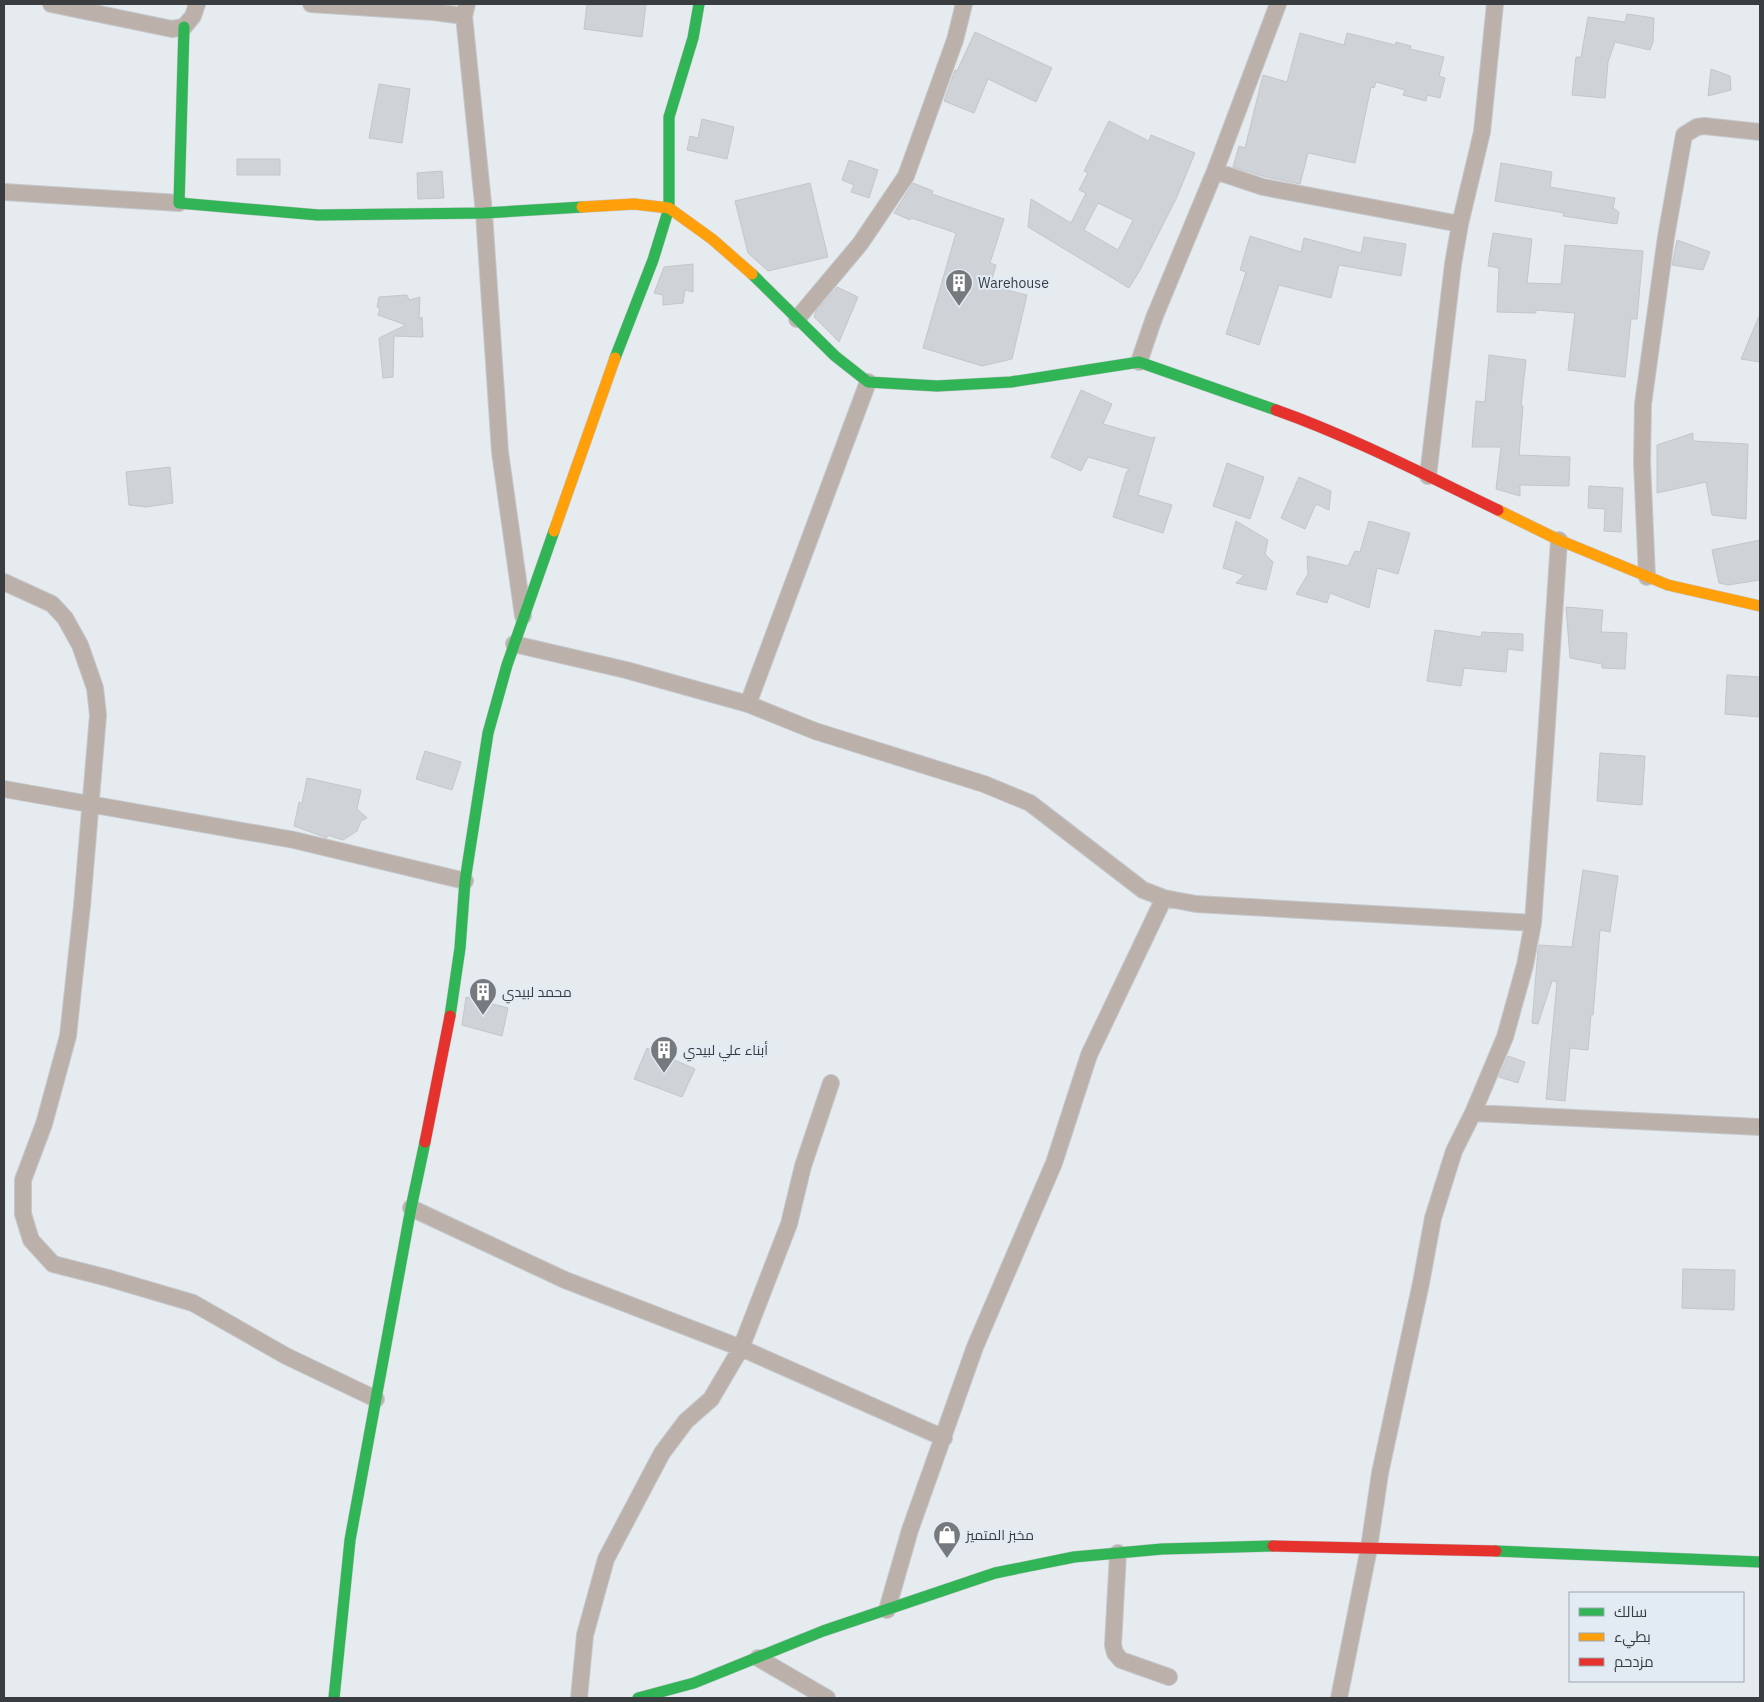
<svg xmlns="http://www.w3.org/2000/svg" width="1764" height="1702" font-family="'IBM Plex Sans',Cairo,sans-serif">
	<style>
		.building { fill: #cfd3d7; stroke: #c3c6ca; fill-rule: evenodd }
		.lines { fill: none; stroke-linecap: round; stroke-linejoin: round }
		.street-casing { stroke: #c4c8cc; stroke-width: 18 }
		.fast-casing { stroke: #c4c8cc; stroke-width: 12 }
		.slow-casing { stroke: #c4c8cc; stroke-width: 12 }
		.jam-casing { stroke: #c4c8cc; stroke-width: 12 }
		.street { stroke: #bbb1aa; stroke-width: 16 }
		.fast { stroke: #30b455; stroke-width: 11 }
		.slow { stroke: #ff9f0a; stroke-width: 11 }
		.jam { stroke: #e5322d; stroke-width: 11 }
		.labels { text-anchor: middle; stroke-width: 4; stroke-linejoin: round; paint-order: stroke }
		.poi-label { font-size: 14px; fill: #393d40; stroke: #e2ebf4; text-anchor: start }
	</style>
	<rect width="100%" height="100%" fill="#e6ebf0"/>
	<path class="building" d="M587 4H646L642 37 584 29Z
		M1627 14 1654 18 1653 42 1650 50 1615 42 1608 62 1605 98 1572 95 1576 57H1581L1588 17 1625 22Z
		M975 32 1052 68 1036 102 988 79 974 113 944 101 955 70 957 71Z
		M1300 33 1344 45 1347 33 1395 45 1396 42 1411 46 1410 49 1444 57 1439 76 1445 78 1440 98 1427 95 1426 101 1403 95 1405 90 1376 82 1374 88 1371 87 1355 163 1308 153 1300 184 1266 177 1233 167 1239 146 1245 148 1263 75 1287 82Z
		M1711 69 1730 76 1731 90 1708 96Z
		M379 84 410 89 402 143 369 138Z
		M702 119 734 127 727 159 687 150 690 136 698 138Z
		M1109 121 1149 141 1151 135 1195 153 1176 199 1140 270 1129 288 1028 227 1031 199 1071 223 1086 193 1079 190 1088 173 1084 171ZM1098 203 1133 220 1118 250 1084 230Z
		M237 159H280V175H237Z
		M849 160 878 170 869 198 851 192 854 185 842 180Z
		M1501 163 1552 172 1550 187 1615 198 1613 208 1619 212 1617 224 1563 216 1564 213 1495 201Z
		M442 171 444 198 418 199 417 173Z
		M810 183 828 257 768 271 748 253 735 201Z
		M913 183 933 191 932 194 1004 219 990 263 996 265 990 286 1027 295 1012 359 982 366 923 348 956 233 911 218 910 220 894 213Z
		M1493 233 1532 239 1527 283 1561 284 1565 245 1643 251 1637 319H1631L1625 377 1568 370 1575 313 1536 310V313L1497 312 1499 268 1488 266Z
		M1250 236 1301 252 1304 238 1361 253 1364 237 1406 244 1401 276 1339 265 1331 298 1279 285 1259 345 1226 334 1246 272 1240 270Z
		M1677 240 1710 252 1703 270 1672 265Z
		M693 264V292L685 290 683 303 663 305V295L654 293 664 267Z
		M837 287 858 297 839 342 814 317 816 311Z
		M407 295 409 300 420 297 419 319 422 317 423 337 394 336 393 377 383 378 379 338 406 325 378 315 380 308 377 307 379 297Z
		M1760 314V362L1741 359Z
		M1489 355 1526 360 1521 406H1523L1519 455 1570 457 1569 486 1520 485V496L1496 489 1501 447H1472L1476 401 1485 402Z
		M1081 390 1112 404 1103 424 1152 438 1155 437 1138 495 1172 505 1163 533 1113 517 1126 473 1129 469 1088 457 1081 471 1051 457Z
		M1693 433V441L1748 444 1746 519 1712 515 1706 482 1657 493V445Z
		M1227 463 1264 477 1250 519 1213 506Z
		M170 467 173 503 146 507 129 505 126 472Z
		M1299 477 1331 491 1329 510 1316 504 1305 529 1281 518Z
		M1589 486 1623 488 1621 532 1604 531 1605 509 1588 508Z
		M1236 521 1268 540 1265 554 1273 562 1266 590 1236 583 1244 575 1223 568Z
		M1369 521 1410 533 1398 574 1377 568 1369 608 1330 593 1327 603 1296 594 1308 574 1307 556 1348 566 1355 551 1360 552Z
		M1760 540V580L1728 585 1719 583 1712 550Z
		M1566 607 1603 610 1601 632 1627 633 1625 669 1602 668V664L1570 658Z
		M1435 630 1481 637 1482 632 1523 634V651L1508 649 1506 672 1464 668 1461 686 1427 681Z
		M1727 675 1760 677V717L1725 714Z
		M425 751 461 762 452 790 416 779Z
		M1600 753 1645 756 1642 805 1597 801Z
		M307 778 361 790 357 809 367 818 361 821 357 831 343 840 327 835V838L294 826 299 802 302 803Z
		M1583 870 1618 876 1610 932 1600 930 1593 1015H1591L1588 1050 1570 1048 1565 1101 1546 1099 1557 982 1552 981 1538 1024 1532 1023 1538 949 1539 945 1572 947Z
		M466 997 508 1008 502 1036 462 1025Z
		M647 1048 695 1069 682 1097 634 1079Z
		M1508 1056 1525 1062 1518 1083 1499 1077Z
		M1683 1269 1735 1270 1734 1310 1682 1308Z"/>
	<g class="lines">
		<defs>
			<path id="street" d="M51 4 172 29 184 27 193 16 197 4
				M311 4 434 12 464 16
				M467 4 464 16 484 213 500 452 523 616
				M1215 171 1263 187 1460 224
				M4 192 179 203
				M797 319 860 244 906 176 955 40 964 4
				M1139 362 1154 318 1215 171 1278 4
				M1428 476 1453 264 1460 224 1482 132 1495 4
				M1647 577 1642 462 1643 404 1666 237 1684 135 1697 127 1704 126 1760 132
				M4 582 52 604 65 618 80 645 95 688 98 715 82 906 68 1036 44 1124 23 1180V1214L31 1240 53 1264 108 1278 193 1303 286 1356 376 1399
				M514 644 626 670 748 704 815 731 984 784 1030 803 1143 890 1164 898 1196 904 1533 923
				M748 704 868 382
				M4 789 294 840 465 881
				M1473 1113 1760 1127
				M411 1208 565 1280 741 1348 944 1438
				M1118 1553 1113 1645 1115 1653 1121 1660 1169 1677
				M887 1610 910 1530 975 1347 1054 1163 1089 1055 1164 898
				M758 1658 827 1698
				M579 1698 585 1635 606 1559 662 1453 686 1421 711 1399 741 1348 789 1224 803 1166 831 1083
				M1339 1698 1369 1548 1380 1473 1421 1283 1433 1218 1454 1151 1473 1113 1505 1037 1525 965 1533 923 1546 738 1559 540"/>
			<path id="fast" d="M184 27 179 203 318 215 484 213 582 207
				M752 274 835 356 868 382 937 386 1011 382 1139 362 1276 410
				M615 358 653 260 669 208V117L693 38 699 4
				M450 1016 460 948 465 881 488 733 507 665 554 531
				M1496 1551 1760 1562
				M334 1698 350 1540 411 1208 425 1142
				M638 1698 694 1683 823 1631 995 1573 1074 1557 1162 1549 1273 1546"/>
			<path id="slow" d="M582 207 634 204 669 208 712 239 752 274
				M1498 510 1559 540 1668 585 1760 606
				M554 531 615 358"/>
			<path id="jam" d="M1276 410C1352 437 1425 475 1498 510
				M425 1142 450 1016
				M1273 1546 1496 1551"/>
		</defs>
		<use href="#street" class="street-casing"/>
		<use href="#fast" class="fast-casing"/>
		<use href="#slow" class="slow-casing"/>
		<use href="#jam" class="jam-casing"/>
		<use href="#street" class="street"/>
		<use href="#fast" class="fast"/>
		<use href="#slow" class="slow"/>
		<use href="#jam" class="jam"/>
	</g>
	<defs>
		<symbol id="building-pin" viewBox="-11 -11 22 30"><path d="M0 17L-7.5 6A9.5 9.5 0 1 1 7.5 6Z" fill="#767a7e" stroke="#e2ebf4"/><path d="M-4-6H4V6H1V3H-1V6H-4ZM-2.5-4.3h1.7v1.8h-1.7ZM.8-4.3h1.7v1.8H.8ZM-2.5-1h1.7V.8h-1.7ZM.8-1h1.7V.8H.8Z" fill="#fff"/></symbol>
		<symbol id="shop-pin" viewBox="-11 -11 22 30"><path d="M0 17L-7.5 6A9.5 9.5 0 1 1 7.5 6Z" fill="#767a7e" stroke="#e2ebf4"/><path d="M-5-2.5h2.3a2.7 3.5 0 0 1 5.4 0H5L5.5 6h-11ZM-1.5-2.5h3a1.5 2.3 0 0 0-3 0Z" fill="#fff"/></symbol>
	</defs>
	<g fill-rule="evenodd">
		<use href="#building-pin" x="943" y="267" width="32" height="43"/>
		<use href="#building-pin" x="467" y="976" width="32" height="43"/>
		<use href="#building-pin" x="648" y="1034" width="32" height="43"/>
		<use href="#shop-pin" x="931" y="1519" width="32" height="43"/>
	</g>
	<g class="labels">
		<g class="poi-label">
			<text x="978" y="288">Warehouse</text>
			<text x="502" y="997">محمد لبيدي</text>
			<text x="683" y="1055">أبناء علي لبيدي</text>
			<text x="966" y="1540">مخبز المتميز</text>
		</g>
	</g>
	<rect width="1764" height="1702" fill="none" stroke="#393d40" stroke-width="10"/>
	<rect x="1569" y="1592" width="175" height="90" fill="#e2ebf4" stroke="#9ea5ac"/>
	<rect x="1579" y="1608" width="25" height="8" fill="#30b455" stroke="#9ea5ac"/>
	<text x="1614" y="1617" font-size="15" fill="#393d40">سالك</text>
	<rect x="1579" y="1633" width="25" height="8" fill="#ff9f0a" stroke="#9ea5ac"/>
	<text x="1614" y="1642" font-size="15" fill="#393d40">بطيء</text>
	<rect x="1579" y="1658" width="25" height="8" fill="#e5322d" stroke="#9ea5ac"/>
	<text x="1614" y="1667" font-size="15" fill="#393d40">مزدحم</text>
</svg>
